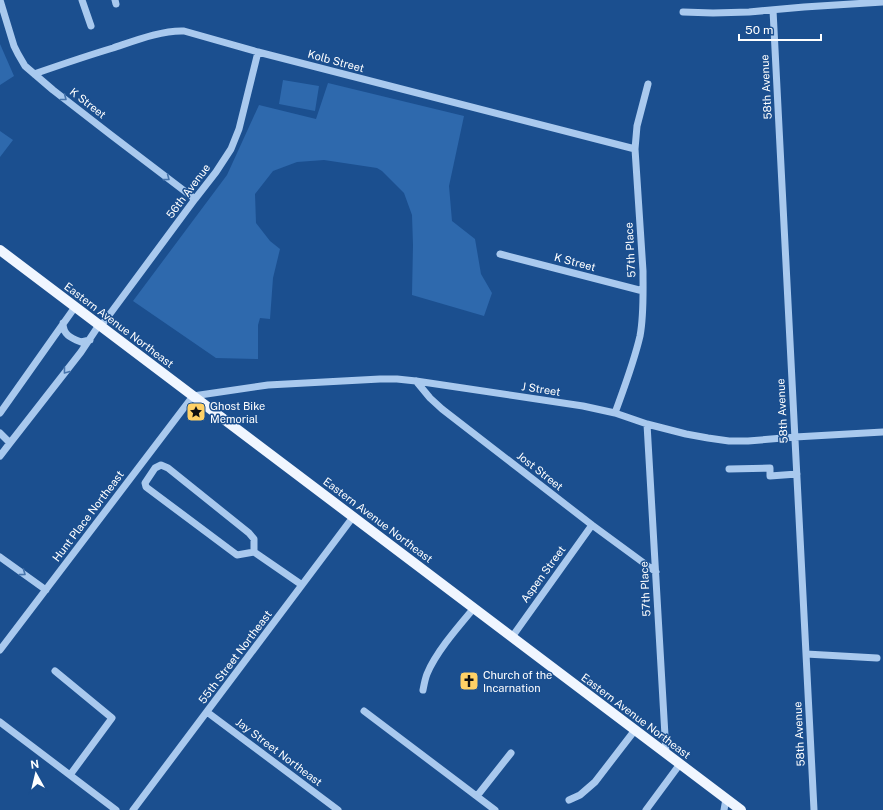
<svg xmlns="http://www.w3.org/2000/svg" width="883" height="810" font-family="'Public Sans',sans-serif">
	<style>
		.green { fill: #2e69ad }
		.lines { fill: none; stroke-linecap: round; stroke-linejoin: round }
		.minor { stroke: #a9c9ee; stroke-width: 7 }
		.major { stroke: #f0f6ff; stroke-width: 10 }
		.oneway { stroke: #4674ac }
		.labels { text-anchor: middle; stroke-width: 3; stroke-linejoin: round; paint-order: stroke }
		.street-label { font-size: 11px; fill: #fff; stroke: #1b4f8f }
		.poi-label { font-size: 11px; fill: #fff; stroke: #1b4f8f; text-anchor: start }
	</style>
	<rect width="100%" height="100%" fill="#1b4f8f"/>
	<path class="green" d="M0 44 14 76 0 85Z
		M283 80 319 86 315 111 279 104Z
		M328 83 464 116 449 186 452 221 475 239 481 274 492 293 484 316 412 295 413 245 412 215 404 193 382 171 377 168 324 160 297 162 273 171 255 194 256 223 270 241 280 249 273 278 270 319 260 318 258 325V359L216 358 133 301 227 175 259 105 316 119Z
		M0 131 13 140 0 157Z"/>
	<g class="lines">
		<path class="minor" d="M0 0 14 46 18 54 25 66 53 90 111 135 195 199
			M82 0 91 26
			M115 0 116 4
			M773 10 814 810
			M683 12 713 13 749 12 804 7 883 2
			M34 74C60 65 86 56 113 48 134 41 162 30 184 31L258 52 635 149
			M500 254 643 291
			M63 323C63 335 71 338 81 342L90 340
			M101 326 195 199 216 172 231 149 239 129 258 52
			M416 381 430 398 442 409 592 525 656 572
			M0 413 75 307
			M615 413C624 388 634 362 640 336 644 315 643 293 643 271L635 149 637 126 648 84
			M647 424 666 753
			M0 433 10 443 81 352 99 325
			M0 456 10 443
			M729 469 770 468V476L797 474
			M254 552 237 555 146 487 145 483 155 468 161 465 168 468 249 533 254 539V552L302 585
			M0 557 46 590
			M512 637 592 525
			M0 650 193 396 268 385 380 379H397L416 381 583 406 615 413 647 424 686 434 708 438 729 441H748L795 437 883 432
			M806 654 877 658
			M55 671 112 718 70 775
			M423 690C424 685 425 679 427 674 436 652 458 627 474 608
			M364 711 495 810
			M207 712 338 810
			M0 722 116 810
			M477 796 511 753
			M569 800 580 795 595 782 635 730
			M133 810 353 517
			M646 810 680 764
			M724 810 726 799"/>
		<path class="major" d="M0 250 741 810"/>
	</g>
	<defs><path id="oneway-chevron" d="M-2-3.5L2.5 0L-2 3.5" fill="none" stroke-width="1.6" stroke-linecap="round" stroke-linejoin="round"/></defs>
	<g class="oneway">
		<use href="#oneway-chevron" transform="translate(64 98) rotate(38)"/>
		<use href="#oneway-chevron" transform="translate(167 178) rotate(37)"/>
		<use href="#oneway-chevron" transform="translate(66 371) rotate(128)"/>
		<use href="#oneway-chevron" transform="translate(23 573) rotate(36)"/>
	</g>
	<defs>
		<symbol id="sight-square" viewBox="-11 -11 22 22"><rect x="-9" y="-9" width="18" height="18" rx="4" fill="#ffd166" stroke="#1b4f8f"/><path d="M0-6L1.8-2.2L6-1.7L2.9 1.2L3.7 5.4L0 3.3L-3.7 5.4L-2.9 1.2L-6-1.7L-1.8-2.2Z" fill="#111"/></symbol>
		<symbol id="church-square" viewBox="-11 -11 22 22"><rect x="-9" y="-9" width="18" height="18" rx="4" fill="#ffd166" stroke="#1b4f8f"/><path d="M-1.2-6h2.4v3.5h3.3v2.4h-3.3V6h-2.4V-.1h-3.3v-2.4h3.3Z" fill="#111"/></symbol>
	</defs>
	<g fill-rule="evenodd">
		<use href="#sight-square" x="185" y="401" width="22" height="22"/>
		<use href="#church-square" x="458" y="670" width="22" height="22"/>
	</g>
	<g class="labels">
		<g class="street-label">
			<text transform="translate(336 61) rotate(15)" y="4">Kolb Street</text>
			<text transform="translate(766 87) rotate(-93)" y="4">58th Avenue</text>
			<text transform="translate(88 103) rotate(38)" y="4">K Street</text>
			<text transform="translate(188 191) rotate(-53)" y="4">56th Avenue</text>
			<text transform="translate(630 250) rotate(-93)" y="4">57th Place</text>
			<text transform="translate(575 262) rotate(15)" y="4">K Street</text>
			<text transform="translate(119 325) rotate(37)" y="4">Eastern Avenue Northeast</text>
			<text transform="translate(541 389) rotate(9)" y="4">J Street</text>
			<text transform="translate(782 411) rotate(-93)" y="4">58th Avenue</text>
			<text transform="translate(540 471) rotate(38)" y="4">Jost Street</text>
			<text transform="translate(88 516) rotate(-53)" y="4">Hunt Place Northeast</text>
			<text transform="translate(378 520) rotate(37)" y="4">Eastern Avenue Northeast</text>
			<text transform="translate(543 574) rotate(-54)" y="4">Aspen Street</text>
			<text transform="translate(645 589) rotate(-93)" y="4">57th Place</text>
			<text transform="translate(235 657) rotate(-53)" y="4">55th Street Northeast</text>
			<text transform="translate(636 716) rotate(37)" y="4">Eastern Avenue Northeast</text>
			<text transform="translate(799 734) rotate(-93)" y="4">58th Avenue</text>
			<text transform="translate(279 752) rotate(37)" y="4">Jay Street Northeast</text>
		</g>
		<g class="poi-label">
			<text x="210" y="410">Ghost Bike<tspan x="210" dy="13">Memorial</tspan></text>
			<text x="483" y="679">Church of the<tspan x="483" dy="13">Incarnation</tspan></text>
		</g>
	</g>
	<g transform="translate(36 774) rotate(352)" stroke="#1b4f8f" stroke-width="3" paint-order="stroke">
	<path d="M0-3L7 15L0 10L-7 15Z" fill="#ffffff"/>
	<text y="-6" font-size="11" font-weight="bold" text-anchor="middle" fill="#ffffff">N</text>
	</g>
	<path d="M739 34v6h82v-6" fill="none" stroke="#ffffff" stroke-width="2"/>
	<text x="745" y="34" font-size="12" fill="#ffffff" stroke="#1b4f8f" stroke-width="3" paint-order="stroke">50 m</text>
</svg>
